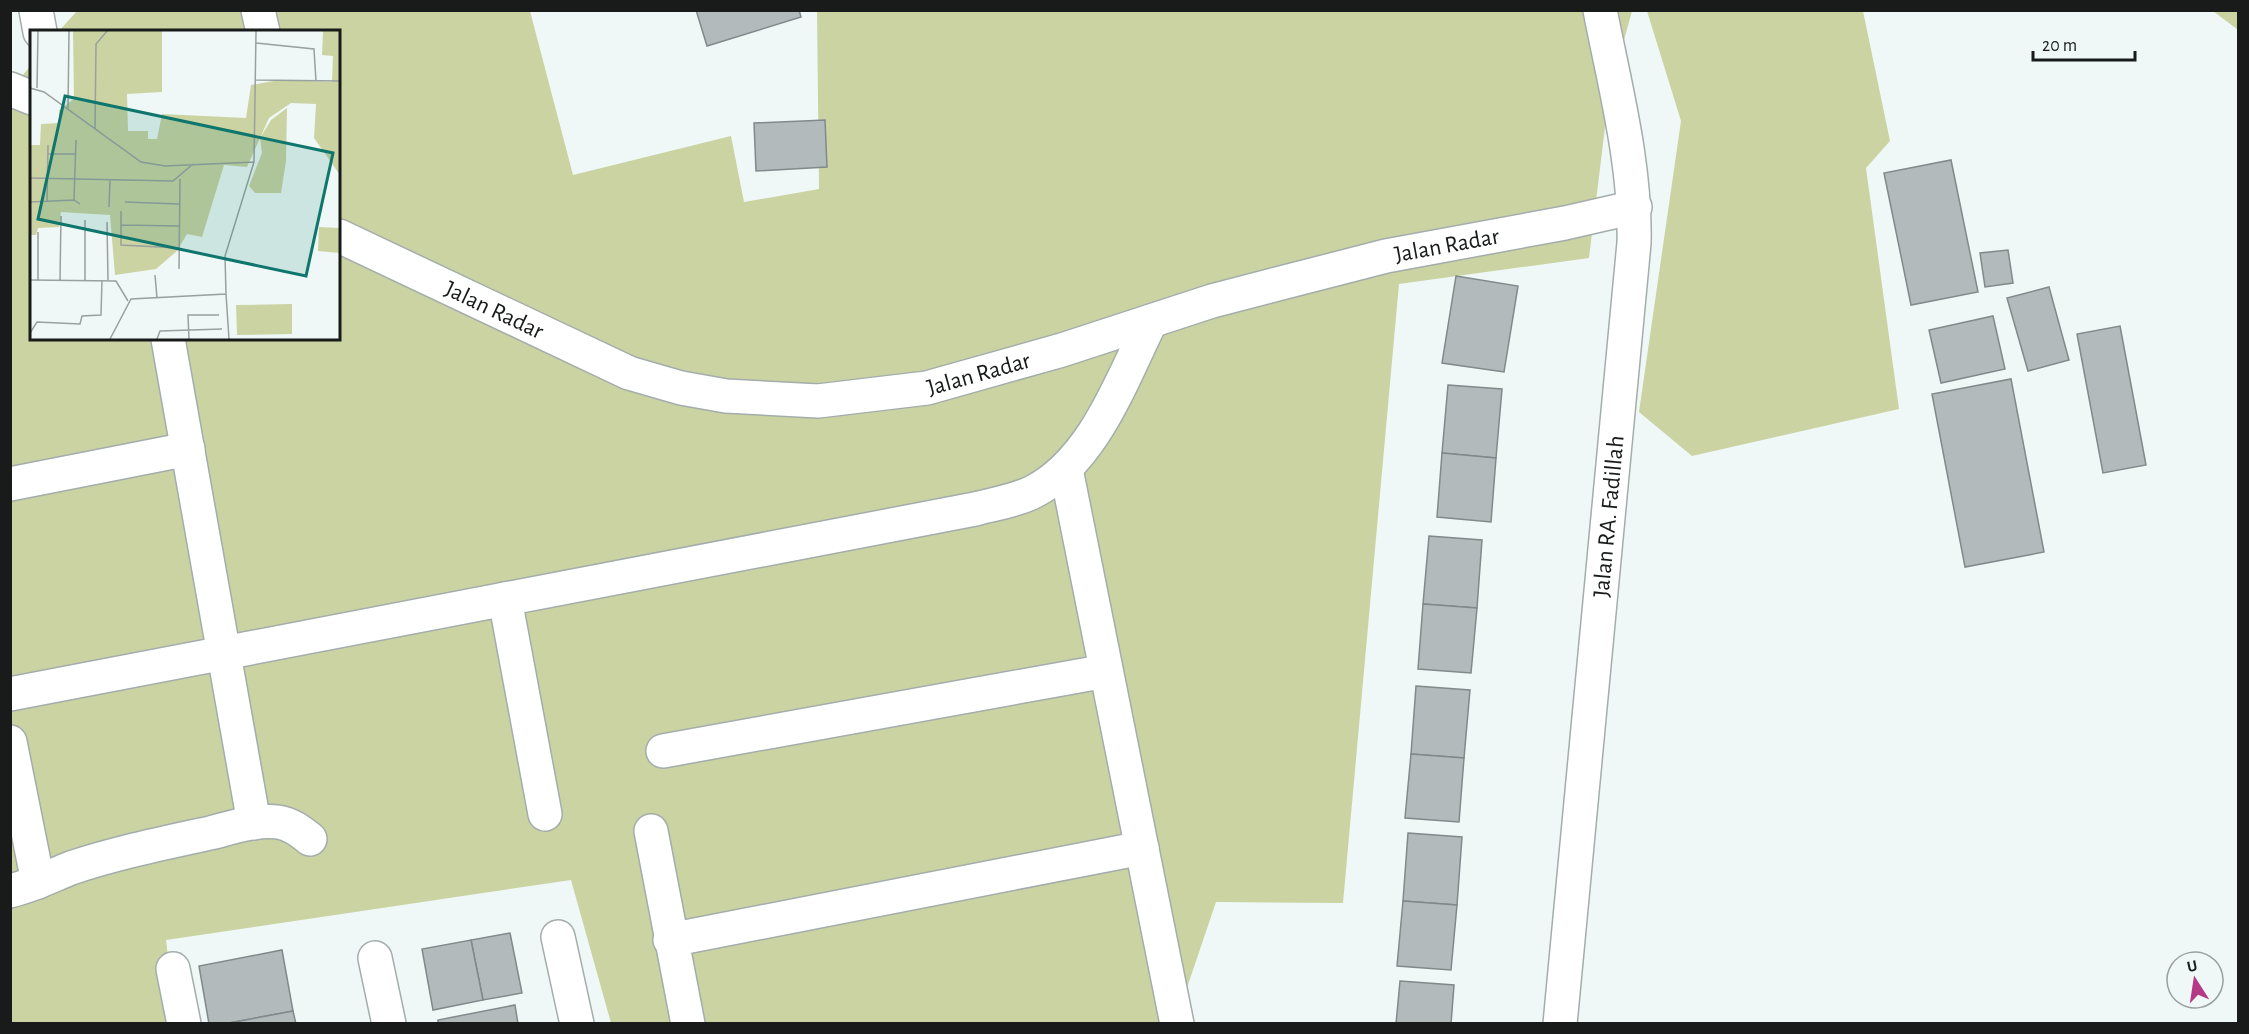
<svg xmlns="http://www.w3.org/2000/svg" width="2249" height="1034" font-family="'Alegreya Sans',sans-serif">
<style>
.green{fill:#cbd3a3}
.building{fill:#b2babc;stroke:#81898b;stroke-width:1.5}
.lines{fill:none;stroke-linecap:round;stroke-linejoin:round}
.minor-casing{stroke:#a4adab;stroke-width:36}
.major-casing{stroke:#a4adab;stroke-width:36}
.minor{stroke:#fff;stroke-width:33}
.major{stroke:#fff;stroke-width:33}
.labels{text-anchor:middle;stroke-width:5;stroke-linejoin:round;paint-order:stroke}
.street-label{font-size:24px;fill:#181b1a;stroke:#eff8f6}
.inset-road{fill:none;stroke:#99a09e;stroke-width:1.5}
.view{fill:#0f766e;fill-opacity:0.15;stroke:#0f766e;stroke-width:3}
.inset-edge{fill:none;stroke:#181b1a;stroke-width:3}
</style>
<rect width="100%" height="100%" fill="#eff8f6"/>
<!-- green -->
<g class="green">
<polygon points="77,11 530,11 573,175 731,136 744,202 819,189 817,11 1632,11 1609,95 1589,258 1399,284 1343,903 1216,902 1175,1023 611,1023 571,880 166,940 176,1023 11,1024 11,90 31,65 32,339 339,339 339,32 59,31"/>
<polygon points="1647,11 1863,11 1890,141 1866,168 1899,409 1692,456 1639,412 1681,121"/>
<polygon points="2213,11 2238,11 2238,30"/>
</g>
<!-- building -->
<g class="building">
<polygon points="696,10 799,10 801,17 707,46"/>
<polygon points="825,120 827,167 756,171 754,123"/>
<polygon points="1951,160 1978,292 1911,305 1884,173"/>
<polygon points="2008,250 2013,283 1985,287 1980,253"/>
<polygon points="1456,276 1518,286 1504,372 1442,363"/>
<polygon points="2049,287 2069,360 2028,371 2007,298"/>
<polygon points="1993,316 2005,369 1941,383 1929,330"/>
<polygon points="2120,326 2146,465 2103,473 2077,334"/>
<polygon points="2011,379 2044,552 1965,567 1932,394"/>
<polygon points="1448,385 1502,389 1496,458 1442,453"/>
<polygon points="1442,453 1496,458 1491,522 1437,517"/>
<polygon points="1429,536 1482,540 1477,608 1423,604"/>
<polygon points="1423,604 1477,608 1471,673 1418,669"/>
<polygon points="1416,686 1470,690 1464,758 1411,754"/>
<polygon points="1411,754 1464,758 1459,822 1405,818"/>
<polygon points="1408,833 1462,837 1457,905 1403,901"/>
<polygon points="1403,901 1457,905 1451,970 1397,966"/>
<polygon points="510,933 522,993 483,1000 471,940"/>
<polygon points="471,940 483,1000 433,1010 422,949"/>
<polygon points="282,950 293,1011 224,1024 209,1024 199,966"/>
<polygon points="1400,981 1454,985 1451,1024 1396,1024"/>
<polygon points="515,1005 518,1024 438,1024 438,1020"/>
<polygon points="293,1011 296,1024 224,1024"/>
</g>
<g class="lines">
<!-- minor casing -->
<g class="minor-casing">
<g id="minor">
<polyline points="36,10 40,32"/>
<polyline points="258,10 263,32"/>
<polyline points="10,89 32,98"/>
<path id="s1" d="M 339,236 L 629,373 L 681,388 L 726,396 L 818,401 L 927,388 L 1062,350 L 1212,301 L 1285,282 L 1386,256 L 1565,223 L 1635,207"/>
<polyline points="168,339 254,823"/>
<polyline points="1066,469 1177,1024"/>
<polyline points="10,484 188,449"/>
<polyline points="505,599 545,814"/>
<path d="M 10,694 L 975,509 C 994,504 1015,501 1033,492 C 1094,461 1122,379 1151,321"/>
<polyline points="10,742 38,882"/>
<polyline points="663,751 1106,671"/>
<polyline points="651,831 688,1024"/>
<path d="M 10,891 C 31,886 51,876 71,868 C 116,853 164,843 210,833 C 231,828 256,819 278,822 C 291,824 300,831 310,839"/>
<polyline points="558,937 577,1024"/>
<polyline points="670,940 1142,848"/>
<polyline points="375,958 389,1024"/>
<polyline points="173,969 184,1024"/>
</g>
</g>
<!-- major casing -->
<g class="major-casing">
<g id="major">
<path id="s2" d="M 1560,1024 L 1634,243 C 1636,165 1615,87 1600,10"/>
</g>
</g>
<!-- minor -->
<use href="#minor" class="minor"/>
<!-- major -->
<use href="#major" class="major"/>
</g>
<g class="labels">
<!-- street labels -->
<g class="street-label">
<text dy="8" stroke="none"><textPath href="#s1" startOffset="1162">Jalan Radar</textPath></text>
<text dy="8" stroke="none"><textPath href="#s1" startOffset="172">Jalan Radar</textPath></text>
<text dy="8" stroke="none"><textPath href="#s1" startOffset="676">Jalan Radar</textPath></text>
<text dy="8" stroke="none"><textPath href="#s2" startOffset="510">Jalan RA. Fadillah</textPath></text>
</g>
</g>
<!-- overview -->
<g transform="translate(30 30)">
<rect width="310" height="310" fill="#eff8f6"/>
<path d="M 43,1 L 132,1 L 132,62 L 97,64 L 98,101 L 118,101 L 118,109 L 127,109 L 132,84 L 216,88 L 221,55 L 249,50 L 302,52 L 303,26 L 292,25 L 293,1 L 310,1 L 310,145 L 284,108 L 286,74 L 261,73 L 239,88 L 217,137 L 194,135 L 172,207 L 157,204 L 147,221 L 126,239 L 85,245 L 80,185 L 31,182 L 29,197 L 8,198 L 6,205 L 0,205 L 0,115 L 10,115 L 11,94 L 29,93 L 29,80 L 44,69 ZM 257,78 L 256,131 L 251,163 L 225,163 L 219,156 L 232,123 L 230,108 L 241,90 ZM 289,197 L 310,198 L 310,223 L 288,221 ZM 262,274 L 262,304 L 207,305 L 206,275 Z" fill="#cbd3a3"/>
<path class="inset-road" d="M 226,13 L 284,19 L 286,51M 226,50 L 311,51M 0,58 L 14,62 L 111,132 L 135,136 L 224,132M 7,58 L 8,1M 38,79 L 39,1M 65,99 L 66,14 L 77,1M 18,124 L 46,124M 0,148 L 143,151 L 163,134M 44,170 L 46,110M 0,172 L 44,170 L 50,174M 17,172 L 18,115M 95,172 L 149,174M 79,177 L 80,150M 91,181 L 91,215 L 149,218M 77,192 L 78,250M 91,195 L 149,196M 149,239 L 150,149M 125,245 L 127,268M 0,250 L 86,251 L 98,271M 8,250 L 8,202M 30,250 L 31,186M 55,250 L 55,190M 196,264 L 199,309M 0,303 L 7,292 L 50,294 L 52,286 L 71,285 L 72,250M 80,309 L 101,269 L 196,264 L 195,226 L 224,132 L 226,1M 127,309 L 130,301 L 192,299M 159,309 L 158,285 L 189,285"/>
<path class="view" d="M 35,66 L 303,123 L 276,246 L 8,189 Z"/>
<rect width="310" height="310" class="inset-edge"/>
</g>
<!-- border -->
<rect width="2249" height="1034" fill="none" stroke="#181b1a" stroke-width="24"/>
<!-- north arrow -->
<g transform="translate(2195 980) rotate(348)"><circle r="28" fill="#eff8f6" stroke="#99a09e" stroke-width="1.5"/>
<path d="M0-4.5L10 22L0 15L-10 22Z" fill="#b63987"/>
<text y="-9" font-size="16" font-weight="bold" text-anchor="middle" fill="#181b1a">U</text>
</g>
<!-- scale -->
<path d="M2033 51v9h102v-9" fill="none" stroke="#181b1a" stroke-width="3"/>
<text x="2042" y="51" font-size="18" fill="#181b1a" stroke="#eff8f6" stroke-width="4.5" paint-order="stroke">20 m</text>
</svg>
